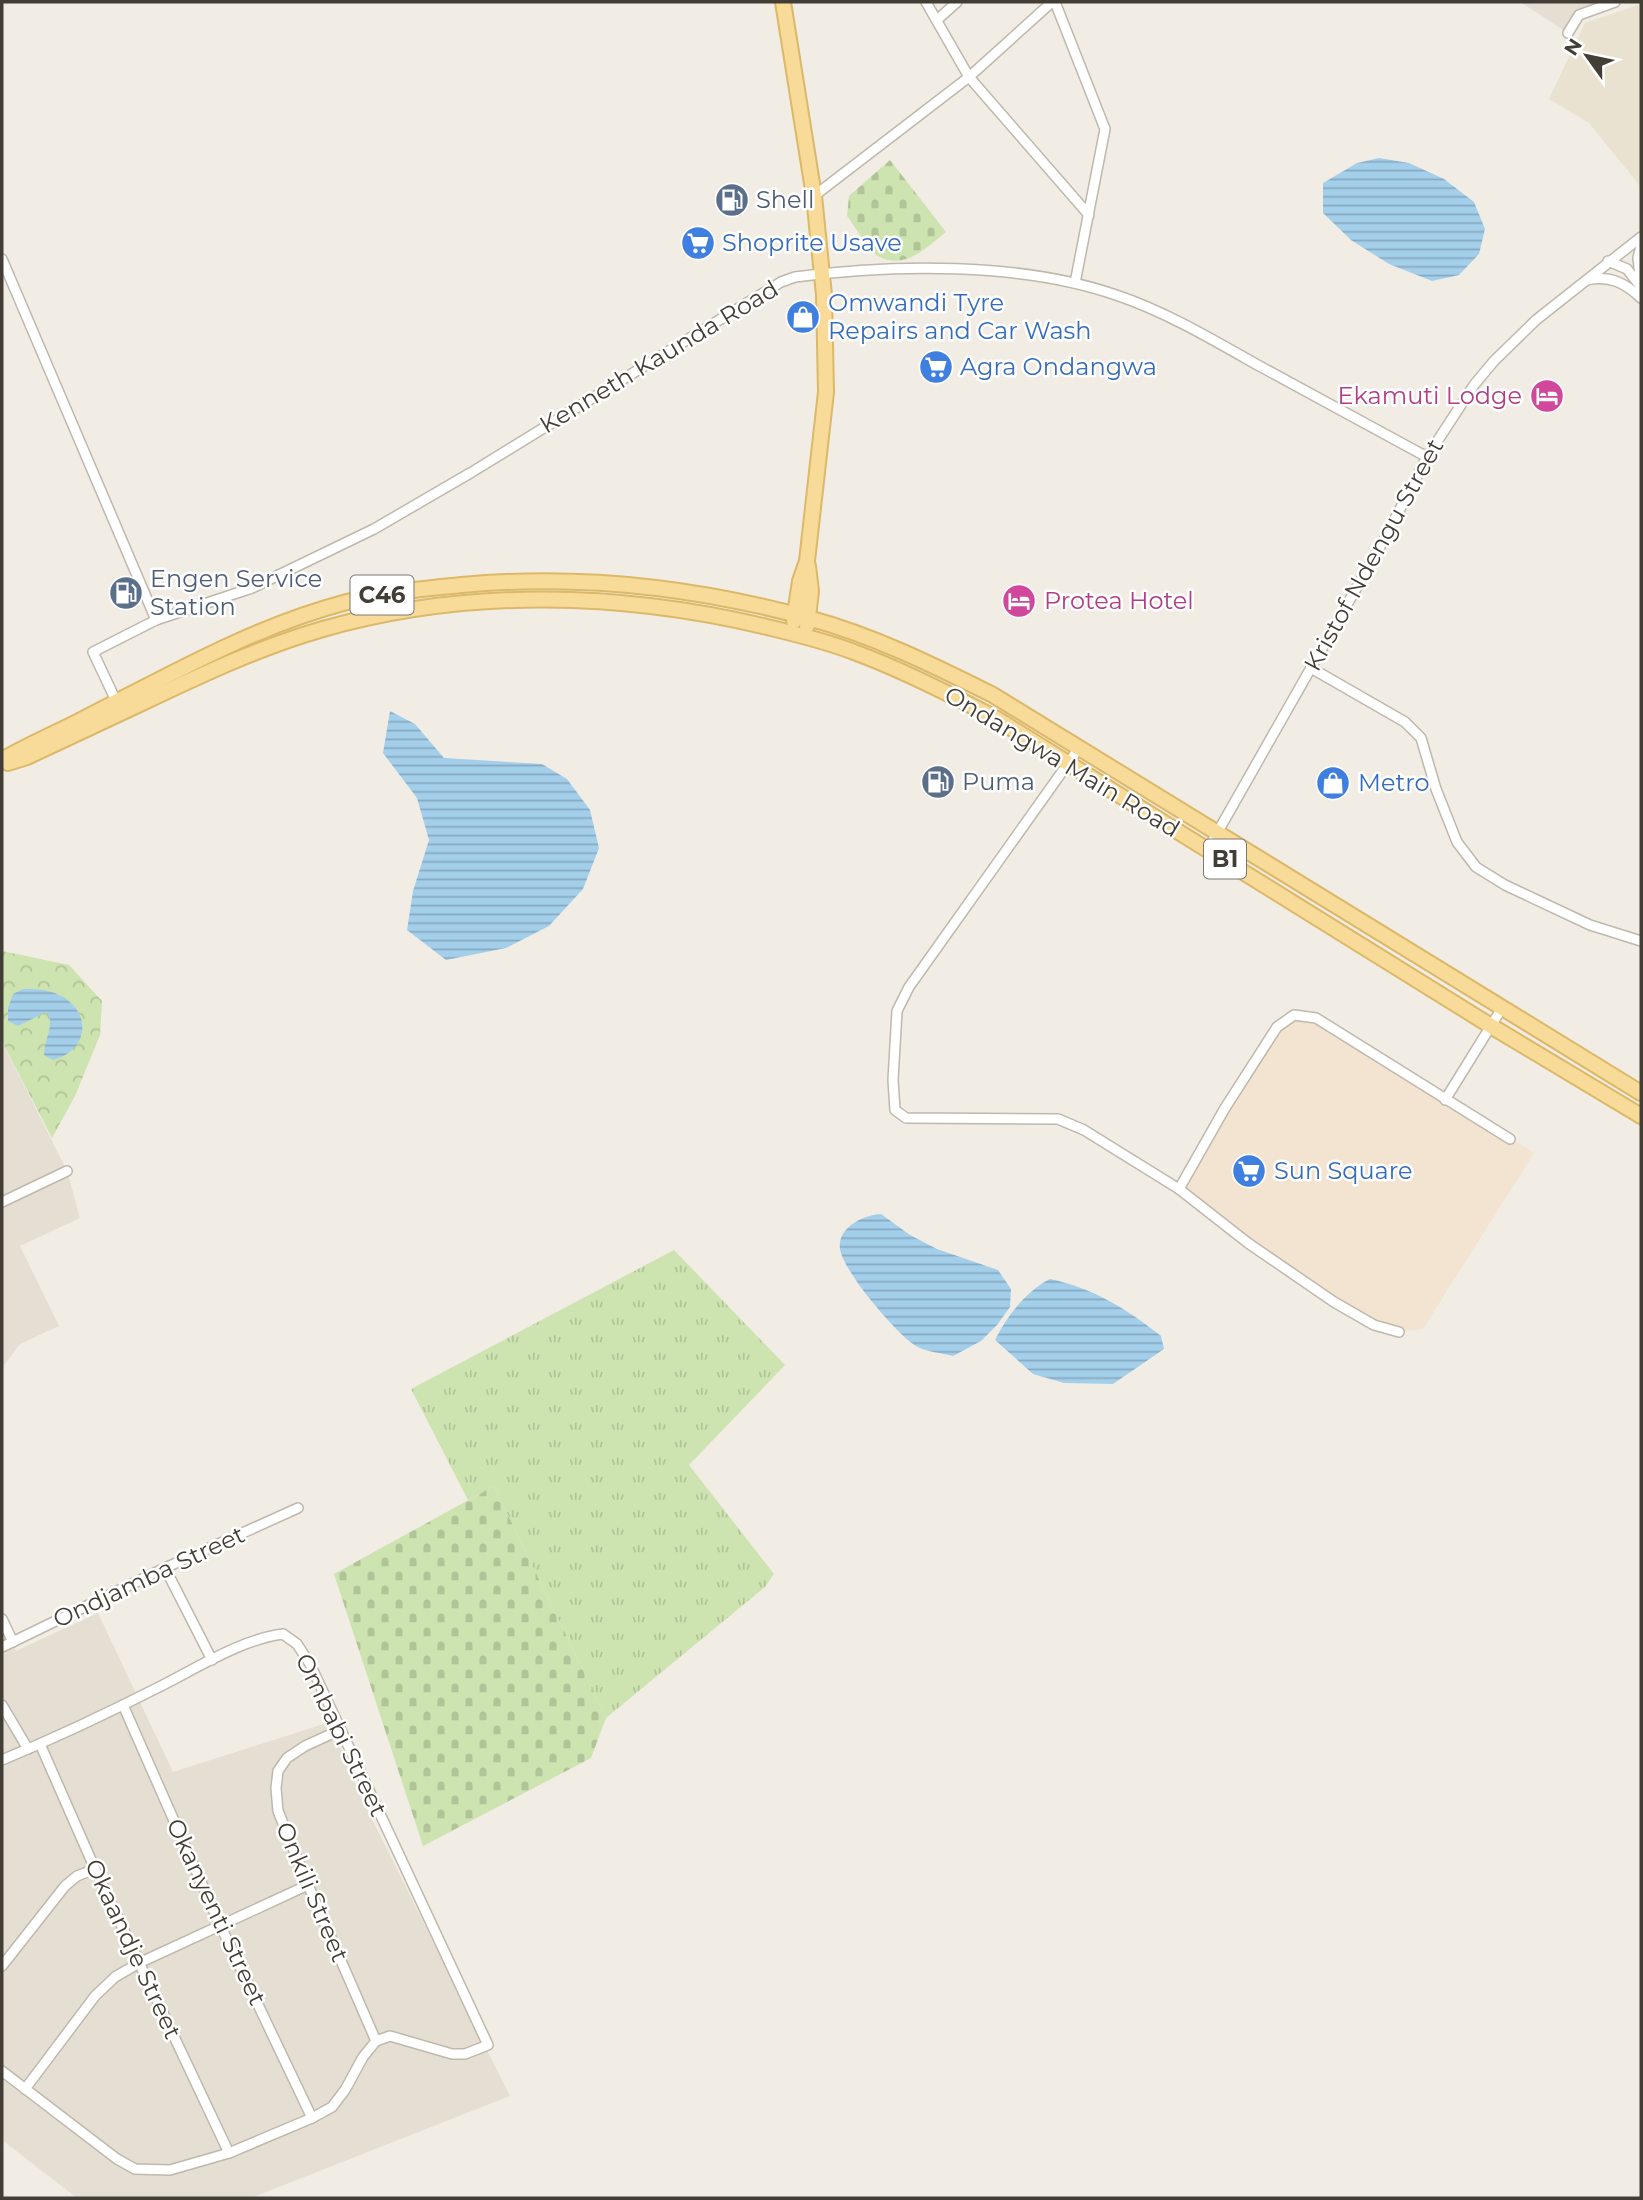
<svg xmlns="http://www.w3.org/2000/svg" width="1643" height="2200" font-family="Montserrat,sans-serif">
<style>
.residential{fill:#e5dfd3}
.commercial{fill:#f2e4d1}
.education{fill:#eae2d0}
.grass{fill:url(#grass-tufts)}
.cemetery{fill:url(#cemetery-stones)}
.park{fill:url(#park-crowns)}
.water{fill:url(#water-rules)}
.lines{fill:none;stroke-linecap:round;stroke-linejoin:round}
.street-casing{stroke:#bfb8ab;stroke-width:12}
.primary-casing{stroke:#dcb869;stroke-width:18}
.street{stroke:#fff;stroke-width:9}
.primary{stroke:#f8db98;stroke-width:14}
.labels{text-anchor:middle;stroke-width:5;stroke-linejoin:round;paint-order:stroke}
.shield{fill:#fff;stroke:#7b7872;stroke-width:2}
.shield-label{font-size:23px;font-weight:bold;fill:#433e35}
.service-label{font-size:24px;fill:#4e5e75;stroke:#fff;text-anchor:start}
.shop-label{font-size:24px;fill:#366cbe;stroke:#fff;text-anchor:start}
.street-label{font-size:24px;fill:#433e35;stroke:#fff}
.hotel-label{font-size:24px;fill:#b23c85;stroke:#fff;text-anchor:end}
</style>
<defs>
<pattern id="grass-tufts" width="24" height="20" patternUnits="userSpaceOnUse" patternTransform="scale(1.75)"><rect width="24" height="20" fill="#cde3b0"/><path d="M3 7l-1-3M5 7V3M7 7l1-3M15 17l-1-3M17 17v-4M19 17l1-3" fill="none" stroke="#b1c498"/></pattern>
<pattern id="cemetery-stones" width="16" height="16" patternUnits="userSpaceOnUse" patternTransform="scale(1.75)"><rect width="16" height="16" fill="#cde3b0"/><path d="M2 7V4a2 2 0 0 1 4 0v3zM10 15v-3a2 2 0 0 1 4 0v3z" fill="#b1c498"/></pattern>
<pattern id="park-crowns" width="20" height="18" patternUnits="userSpaceOnUse" patternTransform="scale(1.75)"><rect width="20" height="18" fill="#cde3b0"/><path d="M2 6a3 3 0 1 1 6 0M12 15a3 3 0 1 1 6 0" fill="none" stroke="#b1c498"/></pattern>
<pattern id="water-rules" width="6" height="5" patternUnits="userSpaceOnUse" patternTransform="scale(1.75)"><rect width="6" height="5" fill="#a4cfeb"/><path d="M0 2.5h6" fill="none" stroke="#87a9bf"/></pattern>
</defs>
<rect width="100%" height="100%" fill="#f1ede5"/>
<!-- residential -->
<g class="residential">
<polygon points="1520,2 1616,2 1577,17 1568,33"/>
<polygon points="2,1041 67,1171 80,1218 20,1246 59,1326 20,1344 2,1368"/>
<polygon points="98,1613 173,1772 330,1722 359,1793 510,2096 251,2198 77,2198 2,2140 2,1620 16,1651"/>
</g>
<!-- commercial -->
<polygon class="commercial" points="1294,1015 1316,1018 1534,1153 1423,1329 1399,1332 1334,1302 1179,1189 1277,1027"/>
<!-- education -->
<polygon class="education" points="1641,4 1641,187 1589,123 1549,99 1585,23"/>
<!-- grass -->
<polygon class="grass" points="674,1250 785,1365 689,1465 774,1574 765,1587 606,1718 494,1486 468,1500 411,1389"/>
<!-- cemetery -->
<g class="cemetery">
<path d="M 890,160 L 946,232 C 927,247 905,271 878,256 C 869,250 854,225 847,216 L 849,196 Z"/>
<polygon points="494,1486 606,1718 591,1758 423,1846 334,1574"/>
</g>
<!-- park -->
<polygon class="park" points="2,951 69,965 102,1001 100,1035 75,1096 52,1138 2,1041"/>
<!-- water -->
<g class="water">
<polygon points="1379,158 1409,163 1444,179 1474,202 1485,229 1479,254 1459,275 1432,281 1389,264 1351,240 1323,213 1323,183 1357,163"/>
<polygon points="390,711 415,724 444,758 542,764 567,779 590,810 599,848 583,889 549,926 506,948 446,960 407,930 413,891 429,840 417,798 383,753"/>
<path d="M 23,989 C 36,989 49,989 61,996 C 93,1013 88,1051 53,1060 L 44,1055 C 44,1039 56,1023 46,1012 L 18,1026 L 8,1021 L 8,1008 L 13,994 Z"/>
<path d="M 881,1214 L 910,1235 L 937,1249 L 998,1270 L 1011,1289 L 1010,1307 L 997,1325 L 981,1341 L 953,1356 C 942,1353 926,1352 916,1346 C 897,1335 843,1271 840,1249 C 837,1227 864,1215 881,1214 Z"/>
<path d="M 1050,1279 C 1093,1288 1127,1309 1161,1336 L 1164,1349 L 1113,1384 L 1064,1383 L 1033,1374 L 995,1340 C 1007,1316 1026,1291 1050,1279 Z"/>
</g>
<g class="lines">
<!-- street casing -->
<g class="street-casing">
<g id="street">
<polyline points="926,2 969,77 1089,215"/>
<polyline points="1055,2 1105,129 1075,283"/>
<polyline points="937,20 957,2"/>
<polyline points="1568,33 1579,15 1615,2"/>
<polyline points="814,196 969,77 1052,2"/>
<polyline points="1641,246 1638,258 1641,285"/>
<polyline points="2,259 156,620"/>
<polyline points="1608,261 1627,269 1641,287"/>
<path d="M 1587,280 C 1610,275 1625,283 1641,298"/>
<polyline points="1311,668 1405,722 1421,738 1436,789 1457,842 1476,867 1505,885 1590,925 1641,941"/>
<path d="M 118,705 L 93,652 L 156,620 L 252,588 L 374,529 L 472,472 L 781,282 L 795,277 C 893,264 1021,262 1116,295 C 1164,311 1210,338 1254,363 C 1312,394 1369,426 1427,457"/>
<polyline points="1079,748 909,987 897,1011 893,1080 895,1110 906,1118 1058,1119 1084,1130 1179,1189 1248,1243 1334,1302 1374,1325 1399,1332"/>
<polyline points="1208,849 1386,536 1427,457 1474,385 1494,361 1536,320 1641,237"/>
<polyline points="1445,1100 1502,1008"/>
<polyline points="1179,1189 1225,1108 1277,1027 1294,1015 1316,1018 1510,1139"/>
<polyline points="2,1202 67,1171"/>
<polyline points="165,1568 212,1660"/>
<polyline points="2,1619 13,1642"/>
<polyline points="2,1647 165,1568 298,1508"/>
<polyline points="2,1705 28,1749"/>
<polyline points="123,1705 220,1925 312,2118"/>
<polyline points="340,1730 305,1746 287,1758 278,1771 276,1788 278,1811 308,1885 376,2041"/>
<polyline points="40,1744 95,1869 229,2153"/>
<path d="M 2,1760 C 55,1738 108,1713 159,1687 C 197,1668 242,1639 283,1634 L 297,1644 L 310,1664 L 488,2045 L 465,2054 L 452,2054 L 390,2036 L 376,2041 L 363,2057 L 345,2090 L 332,2107 L 312,2118 L 229,2153 L 170,2170 L 135,2169 L 117,2159 L 2,2071"/>
<polyline points="2,1966 65,1886 77,1876 95,1869"/>
<polyline points="25,2089 95,1996 115,1977 139,1963 308,1885"/>
</g>
</g>
<!-- primary casing -->
<g class="primary-casing">
<g id="primary">
<polyline points="783,2 814,196 824,295 826,392 807,561 800,581 794,621"/>
<polyline points="807,626 811,591 808,566"/>
<path d="M 2,760 C 29,744 59,732 87,717 C 171,674 255,626 347,602 C 385,592 424,589 462,585 C 579,574 695,587 808,618 C 872,635 933,665 993,695 L 1641,1093"/>
<path d="M 8,763 L 27,757 C 65,739 104,721 142,703 C 201,675 260,647 323,629 C 467,588 622,592 767,627 C 796,634 826,641 854,652 C 903,670 950,694 997,719 L 1491,1026 L 1641,1116"/>
</g>
</g>
<!-- street -->
<use href="#street" class="street"/>
<!-- primary -->
<use href="#primary" class="primary"/>
</g>
<!-- icons -->
<defs>
<g id="fuel-disc" transform="scale(1.75)"><circle r="9.5" fill="#5c6f8a" stroke="#fff"/><path d="M-5.5-6h7V0h2V4h1.3V-2.5L3-4.5l.8-.8L6-3V5H2.5V1h-1V6h-7ZM-4.2-4.7v3.2H.2V-4.7Z" fill="#fff"/></g>
<g id="supermarket-disc" transform="scale(1.75)"><circle r="9.5" fill="#3f7fe0" stroke="#fff"/><path d="M-6-5.5h2.5l.6 2H6L4.5 2H-2.5L-4.4-4H-6ZM-1.5 3.2a1.3 1.3 0 1 0 .1 0ZM3 3.2a1.3 1.3 0 1 0 .1 0Z" fill="#fff"/></g>
<g id="shop-disc" transform="scale(1.75)"><circle r="9.5" fill="#3f7fe0" stroke="#fff"/><path d="M-5-2.5h2.3a2.7 3.5 0 0 1 5.4 0H5L5.5 6h-11ZM-1.5-2.5h3a1.5 2.3 0 0 0-3 0Z" fill="#fff"/></g>
<g id="hotel-disc" transform="scale(1.75)"><circle r="9.5" fill="#d1479c" stroke="#fff"/><path d="M-6-4.5h1.5V1H6V5H4.5V3h-9V5H-6ZM-4 0a1.8 1.8 0 1 1 3.6 0ZM.5 0V-2.5h3Q6-2.5 6 0Z" fill="#fff"/></g>
</defs>
<g fill-rule="evenodd">
<use href="#fuel-disc" x="732" y="200"/>
<use href="#supermarket-disc" x="698" y="243"/>
<use href="#shop-disc" x="803" y="317"/>
<use href="#supermarket-disc" x="936" y="367"/>
<use href="#hotel-disc" x="1547" y="396"/>
<use href="#fuel-disc" x="126" y="593"/>
<use href="#hotel-disc" x="1019" y="601"/>
<use href="#fuel-disc" x="938" y="782"/>
<use href="#shop-disc" x="1333" y="783"/>
<use href="#supermarket-disc" x="1249" y="1171"/>
</g>
<g class="labels">
<!-- shield labels -->
<g class="shield">
<rect x="350.5" y="575.5" width="63" height="39" rx="5"/>
<rect x="1204" y="839.5" width="42" height="39" rx="5"/>
</g>
<g class="shield-label">
<text x="382" y="603">C46</text>
<text x="1225" y="867">B1</text>
</g>
<!-- service labels -->
<g class="service-label">
<text x="756" y="208">Shell</text>
<text x="150" y="587">Engen Service<tspan x="150" dy="28">Station</tspan></text>
<text x="962" y="790">Puma</text>
</g>
<!-- shop labels -->
<g class="shop-label">
<text x="722" y="251">Shoprite Usave</text>
<text x="828" y="311">Omwandi Tyre<tspan x="828" dy="28">Repairs and Car Wash</tspan></text>
<text x="960" y="375">Agra Ondangwa</text>
<text x="1358" y="791">Metro</text>
<text x="1274" y="1179">Sun Square</text>
</g>
<!-- street labels -->
<g class="street-label">
<text transform="translate(659 357) rotate(-31)" y="8">Kenneth Kaunda Road</text>
<text transform="translate(1374 555) rotate(-61)" y="8">Kristof Ndengu Street</text>
<text transform="translate(1062 762) rotate(31)" y="8">Ondangwa Main Road</text>
<text transform="translate(149 1577) rotate(-25)" y="8">Ondjamba Street</text>
<text transform="translate(341 1735) rotate(64)" y="8">Ombabi Street</text>
<text transform="translate(312 1892) rotate(67)" y="8">Onkili Street</text>
<text transform="translate(216 1912) rotate(65)" y="8">Okanyenti Street</text>
<text transform="translate(133 1949) rotate(65)" y="8">Okaandje Street</text>
</g>
<!-- hotel labels -->
<g class="hotel-label">
<text x="1522" y="404">Ekamuti Lodge</text>
<text x="1044" y="609" text-anchor="start">Protea Hotel</text>
</g>
</g>
<!-- border -->
<rect width="1643" height="2200" fill="none" stroke="#433e35" stroke-width="7"/>
<!-- north arrow -->
<g transform="translate(1587 56) rotate(303)" stroke="#ffffff" stroke-width="5" paint-order="stroke">
<path d="M0-5L12 26L0 18L-12 26Z" fill="#433e35"/>
<text y="-10" font-size="19" font-weight="bold" text-anchor="middle" fill="#433e35">N</text>
</g>
</svg>
